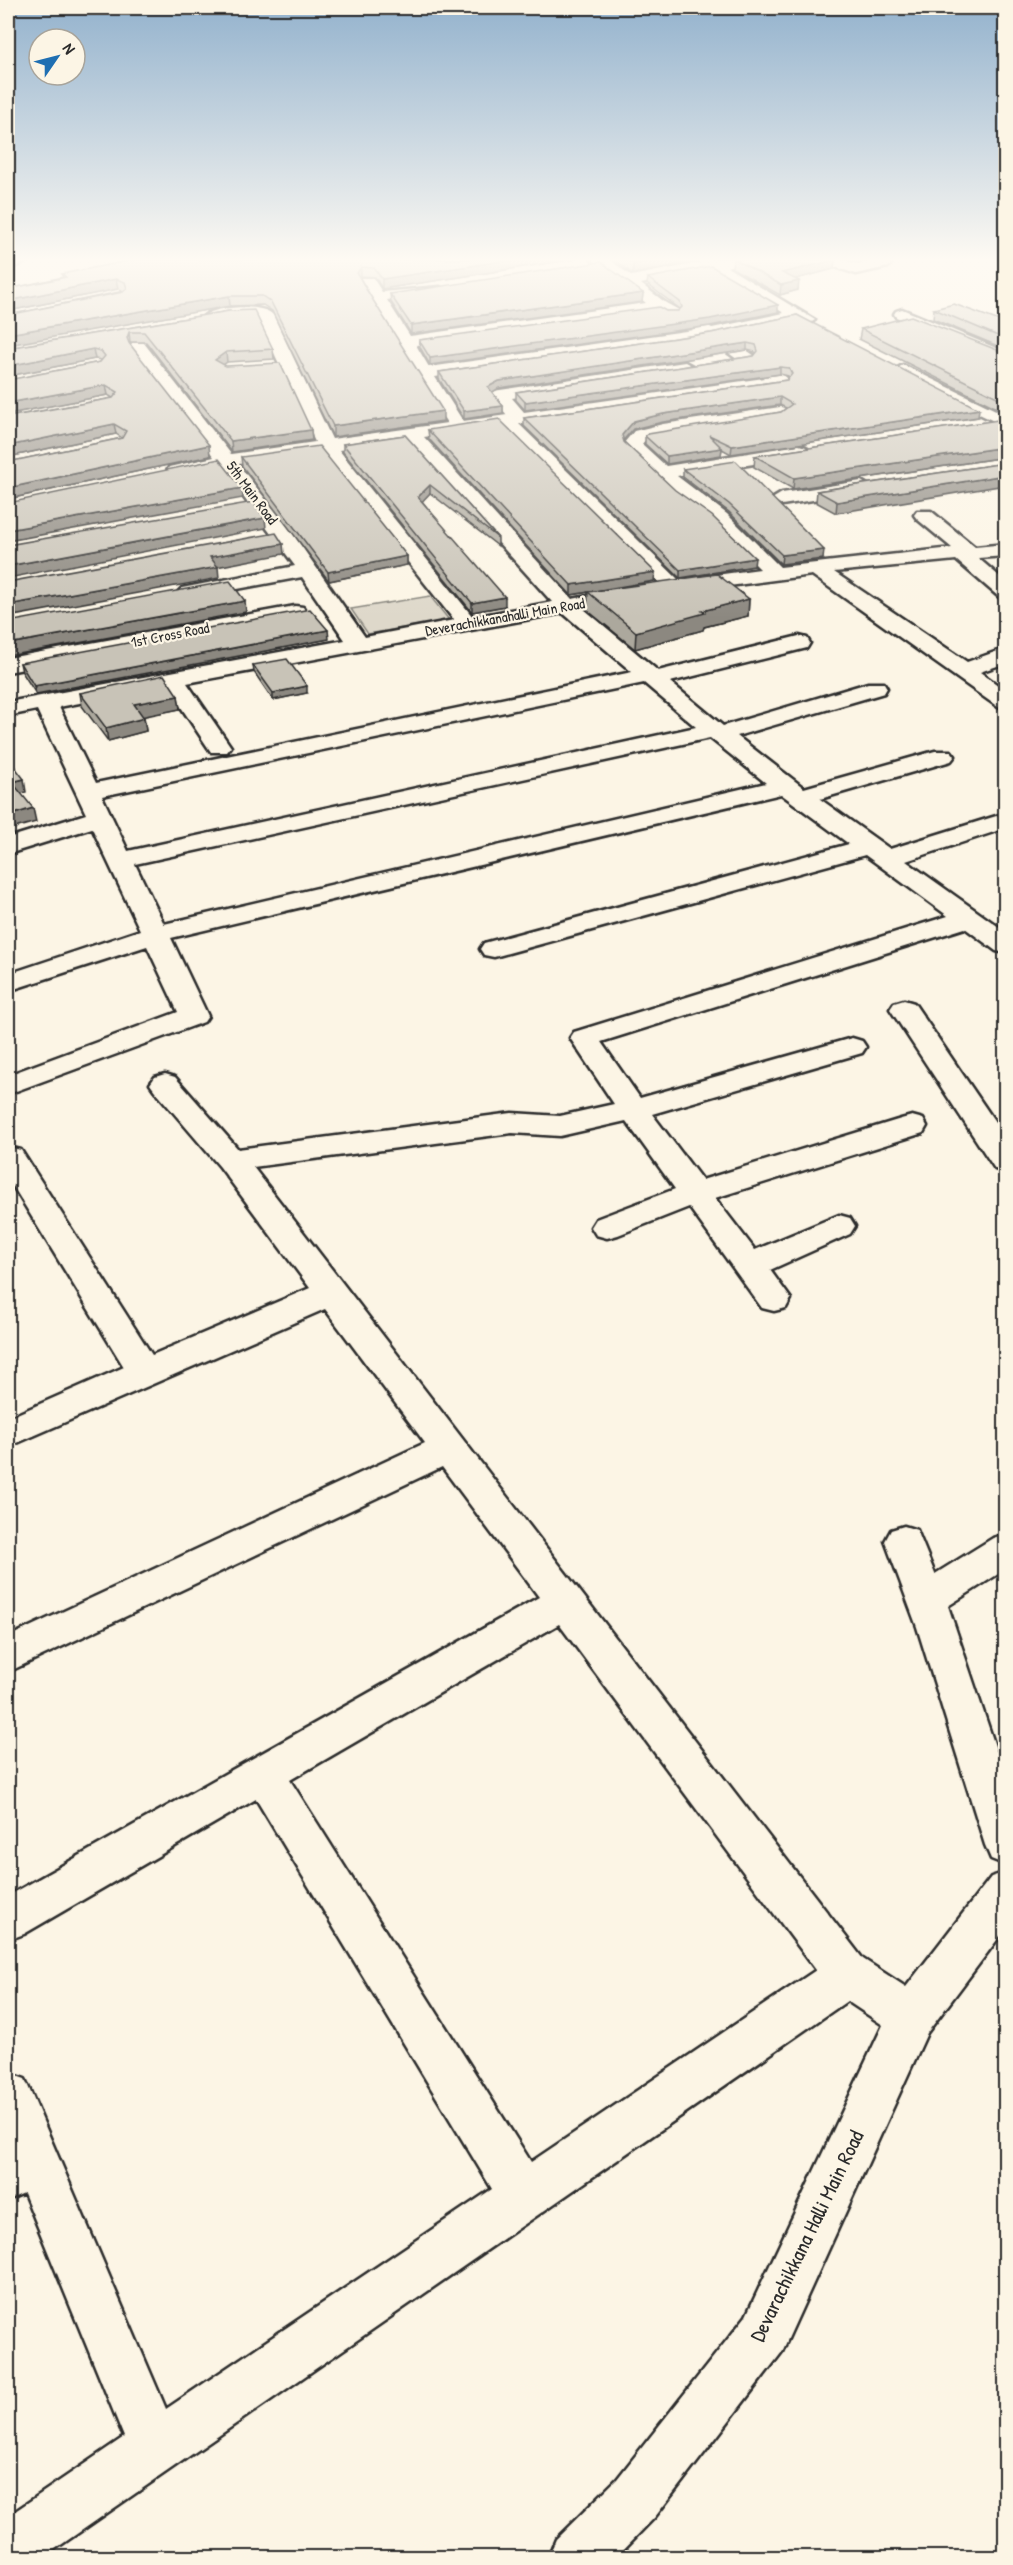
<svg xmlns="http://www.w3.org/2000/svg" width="1013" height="2565" font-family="'Patrick Hand',sans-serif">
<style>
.green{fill:#ded8ca;stroke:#84827a;stroke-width:1.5}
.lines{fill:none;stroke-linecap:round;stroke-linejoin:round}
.minor-casing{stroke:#2b2b2b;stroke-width:5}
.minor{fill:#fcf5e5;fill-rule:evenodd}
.wall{fill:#aca89d;stroke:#2b2b2b;stroke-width:1.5}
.shaded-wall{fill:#8c8880;stroke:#2b2b2b;stroke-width:1.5}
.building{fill:#c8c3b7;stroke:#2b2b2b;stroke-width:1.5}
.labels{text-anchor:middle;stroke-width:4.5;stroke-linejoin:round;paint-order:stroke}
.far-street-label{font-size:15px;fill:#2b2b2b;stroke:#fcf5e5}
.near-street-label{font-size:21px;fill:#2b2b2b;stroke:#fcf5e5}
</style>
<rect width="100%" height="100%" fill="#fcf5e5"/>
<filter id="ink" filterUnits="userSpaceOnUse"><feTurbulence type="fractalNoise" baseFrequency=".0167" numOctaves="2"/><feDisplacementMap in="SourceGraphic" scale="12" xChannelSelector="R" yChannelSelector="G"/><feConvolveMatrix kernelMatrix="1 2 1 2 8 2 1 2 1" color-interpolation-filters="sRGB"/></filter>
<g filter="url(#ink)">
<!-- green -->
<polygon class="green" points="430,596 449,620 368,634 351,609"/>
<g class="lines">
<!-- minor casing -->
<g class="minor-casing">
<g id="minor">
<polygon points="11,259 32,259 8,270 8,261"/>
<path d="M 591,259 L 609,259 L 631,276 L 699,263 L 695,259 L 734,259 L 736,262 L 733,265 L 727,267 L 815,320 L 807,325 L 796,320 L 724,335 L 786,377 L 789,381 L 786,385 L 519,424 L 679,580 L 760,569 L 713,522 L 676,496 L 623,444 L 634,431 L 663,424 L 780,407 L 786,408 L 789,412 L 780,417 L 664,434 L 646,439 L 642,444 L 666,466 L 799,445 L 806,447 L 808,451 L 799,457 L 677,476 L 727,514 L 780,567 L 952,548 L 917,519 L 914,515 L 917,511 L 931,511 L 975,547 L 1006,544 L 1006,556 L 978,558 L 1006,582 L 1006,599 L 999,597 L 956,560 L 834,572 L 967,662 L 1006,648 L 1006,663 L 980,672 L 1006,691 L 1006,709 L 998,707 L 812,575 L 675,593 L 668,591 L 500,426 L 424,437 L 572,599 L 631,588 L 638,590 L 642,594 L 638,598 L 584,609 L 658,671 L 799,636 L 807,638 L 810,643 L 807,648 L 670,682 L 723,726 L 868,683 L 884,683 L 887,688 L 884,693 L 737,736 L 804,788 L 935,751 L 951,751 L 955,756 L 951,761 L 820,799 L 890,849 L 1006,813 L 1006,828 L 906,861 L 1006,932 L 1006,953 L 996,951 L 965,928 L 601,1042 L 640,1098 L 852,1038 L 862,1041 L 866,1047 L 862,1053 L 652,1114 L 702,1180 L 901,1119 L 912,1116 L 923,1119 L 927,1126 L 923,1133 L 715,1198 L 755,1250 L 839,1215 L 850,1218 L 855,1226 L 850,1234 L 770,1270 L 791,1299 L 786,1308 L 774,1311 L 762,1308 L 689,1207 L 618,1235 L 607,1238 L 596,1235 L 591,1227 L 596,1219 L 675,1189 L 626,1121 L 560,1136 L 512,1133 L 253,1167 L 863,1959 L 906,1987 L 991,1877 L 1006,1872 L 1006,1928 L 927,2033 L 782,2352 L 655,2517 L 615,2558 L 548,2558 L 556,2539 L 617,2479 L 746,2316 L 883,2025 L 847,2001 L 42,2558 L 8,2558 L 8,2516 L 124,2437 L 24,2193 L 8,2200 L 8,2073 L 25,2079 L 166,2409 L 492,2189 L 256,1799 L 24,1934 L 8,1940 L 8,1896 L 539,1597 L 442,1467 L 8,1672 L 8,1637 L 425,1443 L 325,1309 L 8,1447 L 8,1418 L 124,1367 L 8,1178 L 8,1147 L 21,1150 L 152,1355 L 310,1288 L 220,1167 L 155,1091 L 150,1084 L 155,1077 L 165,1074 L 175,1077 L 238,1149 L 512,1113 L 560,1116 L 614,1104 L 570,1038 L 574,1032 L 948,916 L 865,855 L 494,957 L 484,955 L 480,949 L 484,943 L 849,844 L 781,794 L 171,938 L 208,1016 L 204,1022 L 8,1094 L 8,1075 L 178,1012 L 147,946 L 8,991 L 8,974 L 140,930 L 92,828 L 8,854 L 8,838 L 86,814 L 37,710 L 8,716 L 8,702 L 345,640 L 302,577 L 189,598 L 182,596 L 178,592 L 182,588 L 295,566 L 221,467 L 176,477 L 169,475 L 167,471 L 169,467 L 214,457 L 132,351 L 130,347 L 132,343 L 144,343 L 231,454 L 315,442 L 258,318 C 243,313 214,329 203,317 C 212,306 263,303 273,315 L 332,439 L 447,423 L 368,297 L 359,281 L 361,278 L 373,278 L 382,292 L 440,287 L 442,290 L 440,293 L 387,300 L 410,336 L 646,303 ZM 711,270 L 784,313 L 712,328 L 666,303 L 641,284 ZM 658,311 L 693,330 L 429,367 L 416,345 ZM 707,338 L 764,378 L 524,412 L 512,398 L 691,371 L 694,367 L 685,362 L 493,391 L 490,395 L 507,415 L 463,421 L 435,377 ZM 406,440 L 552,602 L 473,617 L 339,450 ZM 321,452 L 454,620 L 365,637 L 290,530 L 238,464 ZM 563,613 L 632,672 L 96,783 L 59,707 L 167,686 L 211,752 L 227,752 L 231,747 L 187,683 ZM 644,683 L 696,727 L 128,851 L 102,796 ZM 710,738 L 766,783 L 164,924 L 135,864 ZM 559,1624 L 816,1970 L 531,2162 L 290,1780 Z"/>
<polygon points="817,259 841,259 857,264 883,259 891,264 888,267 856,274 820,262"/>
<polygon points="902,309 1006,352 1006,363 896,317 894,314 896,311"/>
<polygon points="903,365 1006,415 1006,427 897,374 894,370"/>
<polygon points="861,481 871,487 868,491 782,505 772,499 782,493"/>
<polygon points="295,606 303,607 306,612 303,617 8,672 8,658"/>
<polygon points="904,1000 914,1003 1006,1138 1006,1172 995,1169 890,1009 894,1003"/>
<polygon points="904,1526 917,1530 935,1574 993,1538 1006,1534 1006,1569 948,1606 1006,1779 1006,1865 991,1859 985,1845 917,1627 885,1541 891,1530"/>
</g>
</g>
<!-- minor -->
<use href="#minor" class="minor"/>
</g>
<!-- wall -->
<g class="wall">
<polygon points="576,259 382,289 375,277 361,276 360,278 443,421 333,437 272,311 263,305 230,306 8,344 8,315 124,291 118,289 8,311 8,289 63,277 62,274"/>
<polygon points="613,259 695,259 694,262 633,274"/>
<polygon points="733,259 833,259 835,260 834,269 795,279 798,290 780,295 732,268"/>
<polygon points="849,259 869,259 857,262"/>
<polygon points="648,278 778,312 710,326 430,365 420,347 419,340 666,311 678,311 680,309 647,284"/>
<polygon points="643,293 642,302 411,334 391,302 390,294"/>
<polygon points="934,309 1005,323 1005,349 933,319"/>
<polygon points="229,311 273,349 274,359 227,362 223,365 311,430 312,440 232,452 146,342 130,342 129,343 210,456 8,499 8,462 122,438 116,434 8,457 8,417 113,398 108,395 8,414 8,380 100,362 102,360 95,359 8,376 8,348"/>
<polygon points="797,315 978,417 731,454 722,449 721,455 667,464 645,444 645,436 781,412 786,408 780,405 663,422 633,429 623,440 624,442 754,566 680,578 524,426 524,418 787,380 789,378 788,376 780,374 525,410 516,400 516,392 754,356 756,354 755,352 747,350 499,388 492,392 503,406 503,413 464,419 439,379 439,372 711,333"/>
<polygon points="861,329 1005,353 1005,412 859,339"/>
<polygon points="1005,419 1005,457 793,489 754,467 755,456"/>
<polygon points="428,430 655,572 654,581 571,595 429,439"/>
<polygon points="405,435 498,538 498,546 430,493 422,501 505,606 472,612 343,452 343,444"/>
<polygon points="241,457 407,556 407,565 329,581 242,466"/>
<polygon points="1005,463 836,513 816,502 817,491"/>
<polygon points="683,469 823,559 781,564 729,512 683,477"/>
<polygon points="588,592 749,599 748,616 704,627 703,630 635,649 587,610"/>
<polygon points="329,639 36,694 22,672 20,663"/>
<polygon points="253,665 307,693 273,700 254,672"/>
<polygon points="80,693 178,696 180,709 143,716 144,718 146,731 108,741 82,706"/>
</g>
<!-- shaded-wall -->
<g class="shaded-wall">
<polygon points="516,259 576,259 382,289 382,279"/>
<polygon points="661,259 695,259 694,262 633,274 633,264"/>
<polygon points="857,259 869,259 857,262"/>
<polygon points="835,260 834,269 781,283 782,273"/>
<polygon points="361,267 361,276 357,282 357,273"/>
<polygon points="116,279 118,289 8,311 8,301"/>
<polygon points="799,281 798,290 780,295 781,285"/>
<polygon points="643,293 642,302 411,334 411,325"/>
<polygon points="229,296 230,306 8,345 8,334"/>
<polygon points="778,305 778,312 710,326 430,365 430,358"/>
<polygon points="129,332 130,342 128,348 127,338"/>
<polygon points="747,343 747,350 499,388 488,395 488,387 499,381"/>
<polygon points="93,349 95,359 8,376 8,366"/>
<polygon points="226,352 227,362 216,370 215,360"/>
<polygon points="780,367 780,374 525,410 525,402"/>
<polygon points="106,385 108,395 8,414 8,415 8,403"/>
<polygon points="780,397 780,405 663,422 633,429 621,443 622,435 634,421 663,414"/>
<polygon points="503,406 503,413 464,419 464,411"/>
<polygon points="979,409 978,417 731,454 732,446"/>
<polygon points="443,411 443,421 333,437 333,426"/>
<polygon points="114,424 116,434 8,457 8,446"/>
<polygon points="311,430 312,440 232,452 231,441"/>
<polygon points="209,445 210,456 8,499 8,488"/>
<polygon points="1005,447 1005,457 793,489 794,478"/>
<polygon points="722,448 721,455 667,464 667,456"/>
<polygon points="1005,475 1005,485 836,513 837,502"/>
<polygon points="430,485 430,493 419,505 418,497"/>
<polygon points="242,488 243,498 8,541 8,542 8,530"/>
<polygon points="265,518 266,528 8,578 8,579 8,566"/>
<polygon points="283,544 284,554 211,568 210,557"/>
<polygon points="824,550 823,559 781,564 782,555"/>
<polygon points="407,556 407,565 329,581 328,572"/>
<polygon points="755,558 754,566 680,578 680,570"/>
<polygon points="218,567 219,578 8,617 8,605"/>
<polygon points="655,572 654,581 571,595 571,585"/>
<polygon points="505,597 505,606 472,612 472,603"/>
<polygon points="749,599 748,616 704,627 703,630 635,649 636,632 702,611"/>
<polygon points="245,601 246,612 8,656 8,644"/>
<polygon points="328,630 329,639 36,694 34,686"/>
<polygon points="307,686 307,693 273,700 273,693"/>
<polygon points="178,696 180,709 136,718 134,704"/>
<polygon points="144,718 146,731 108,741 106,728"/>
<polygon points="24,779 26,792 14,795 12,782"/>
<polygon points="33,808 36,822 8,830 8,816"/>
</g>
<!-- building -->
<g class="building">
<polygon points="138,259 516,259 382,279 374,268 361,267 357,273 366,289 443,411 333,426 271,302 262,296 229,296 8,334 8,315 123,292 127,288 125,282 116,279 8,301 8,289 66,277 62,274"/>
<polygon points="626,259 661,259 633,264"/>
<polygon points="734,259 833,259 835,260 782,273 799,281 781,285"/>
<polygon points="601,262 643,293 411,325 390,294"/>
<polygon points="711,266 778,305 710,319 430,358 419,340 659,307 666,311 678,311 682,307 680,302 648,278"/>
<polygon points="954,304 1005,323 1005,339 934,309"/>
<polygon points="254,310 273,349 226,352 215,360 226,366 280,363 311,430 231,441 144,332 129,332 127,338 129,343 209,445 8,488 8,462 122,438 126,431 114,424 8,446 8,417 113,398 118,392 106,385 8,403 8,380 100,362 105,356 101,351 93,349 8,366 8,348 229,311"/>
<polygon points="797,315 979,409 732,446 709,435 722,448 667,456 645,436 648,434 781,412 792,404 780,397 663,414 634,421 622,435 624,442 675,490 712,516 755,558 680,570 524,418 787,380 792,374 789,368 780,367 525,402 516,392 754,356 758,351 756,345 747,343 499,381 488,387 503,406 464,411 439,372 711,333"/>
<polygon points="911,316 1005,353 1005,401 861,329"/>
<polygon points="499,419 655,572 571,585 428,430"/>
<polygon points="1005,419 1005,447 794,478 755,456"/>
<polygon points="405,435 498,538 430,485 418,497 505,597 472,603 343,444"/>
<polygon points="319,446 407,556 328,572 241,457"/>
<polygon points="219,459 242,488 8,530 8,503"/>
<polygon points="736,461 824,550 782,555 729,504 683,469"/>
<polygon points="1005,463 1005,475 837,502 817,491"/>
<polygon points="253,502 265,518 8,566 8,545"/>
<polygon points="276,533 283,544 210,557 218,567 8,605 8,582"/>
<polygon points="717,574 749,599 702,611 705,613 636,632 588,592"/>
<polygon points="230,581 245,601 8,644 8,622"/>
<polygon points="310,609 328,630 34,686 20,663"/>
<polygon points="287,659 307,686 273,693 253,665"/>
<polygon points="164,675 178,696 134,704 144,718 106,728 80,693"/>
<polygon points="8,758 24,779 12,782 33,808 8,816"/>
</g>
</g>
<!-- sky -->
<linearGradient id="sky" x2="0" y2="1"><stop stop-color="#93b2cd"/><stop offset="0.42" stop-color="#fefaf3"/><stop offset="1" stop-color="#fefaf3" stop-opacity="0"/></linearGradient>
<rect width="1013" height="618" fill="url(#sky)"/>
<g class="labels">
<!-- far-street labels -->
<g class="far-street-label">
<text transform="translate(252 493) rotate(53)" y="5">5th Main Road</text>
<text transform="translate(505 617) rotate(-10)" y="5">Deverachikkanahalli Main Road</text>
<text transform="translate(170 635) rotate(-11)" y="5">1st Cross Road</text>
</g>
<!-- near-street labels -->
<g class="near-street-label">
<text transform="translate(807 2236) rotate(-64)" y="7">Devarachikkana Halli Main Road</text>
</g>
</g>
<!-- margin -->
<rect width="1013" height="2565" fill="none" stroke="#fcf5e5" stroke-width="30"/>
<rect x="15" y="15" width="983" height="2535" fill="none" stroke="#2b2b2b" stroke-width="2" filter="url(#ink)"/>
<!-- north arrow -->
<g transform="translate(57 57) rotate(55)"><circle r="28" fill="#fcf5e5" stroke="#a8a49b" stroke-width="1.5"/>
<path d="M0-4.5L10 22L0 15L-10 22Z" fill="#1f6fb2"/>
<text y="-9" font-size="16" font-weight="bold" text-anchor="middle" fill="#2b2b2b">N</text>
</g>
</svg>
